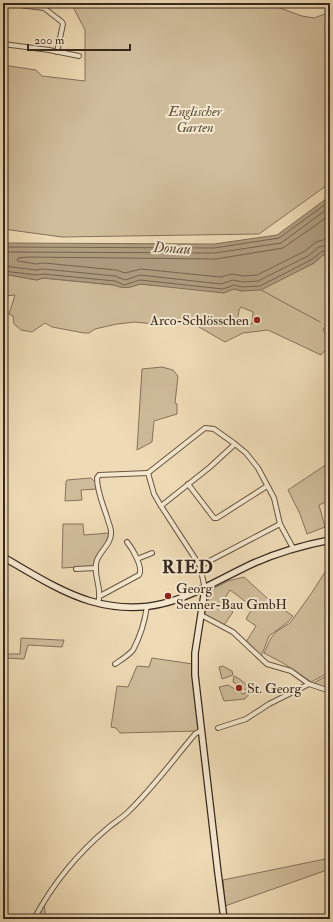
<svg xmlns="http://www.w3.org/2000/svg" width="333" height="922" font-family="'IM FELL Double Pica',serif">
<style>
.green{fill:#cfbd9b;stroke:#84735c;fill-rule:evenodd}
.water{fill:#b09e81;stroke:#806f59}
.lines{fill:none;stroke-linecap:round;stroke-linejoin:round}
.shore{stroke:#74644f;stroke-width:1}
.stream{stroke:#806f59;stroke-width:1}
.street-casing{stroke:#665643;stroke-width:6}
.secondary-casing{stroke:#39291d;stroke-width:8}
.street{stroke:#f4e8cf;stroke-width:4}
.secondary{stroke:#f4e8cf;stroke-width:5.5}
.poi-dot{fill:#8f2418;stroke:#f4e8cf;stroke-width:1.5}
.labels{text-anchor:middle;stroke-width:4;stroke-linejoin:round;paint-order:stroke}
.park-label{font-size:14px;font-style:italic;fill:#5e4e3c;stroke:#f4e8cf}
.poi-label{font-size:14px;fill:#39291d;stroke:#f4e8cf;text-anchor:start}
.water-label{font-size:15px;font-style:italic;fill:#5d4c3b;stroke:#f4e8cf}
.district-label{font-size:18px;font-weight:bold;letter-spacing:1px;fill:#39291d;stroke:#f4e8cf}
</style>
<rect width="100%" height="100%" fill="#eedbb5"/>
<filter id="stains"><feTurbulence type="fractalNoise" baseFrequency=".005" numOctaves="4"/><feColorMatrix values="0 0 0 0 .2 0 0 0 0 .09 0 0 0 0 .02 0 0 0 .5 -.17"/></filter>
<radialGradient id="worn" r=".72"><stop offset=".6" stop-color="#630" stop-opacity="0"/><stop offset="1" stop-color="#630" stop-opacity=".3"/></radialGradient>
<!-- green -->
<g class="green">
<polygon points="71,3 278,3 280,8 302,16 314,18 330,12 330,183 259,234 62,237 3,229 3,65 36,70 42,76 85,81 85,30"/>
<path d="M 330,252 L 330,314 L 327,315 L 330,317 L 330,324 L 323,329 L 330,345 L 321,355 L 268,330 L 243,333 L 225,342 L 192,323 L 171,323 L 163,325 L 135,322 L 117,324 L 95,329 L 89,333 L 84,333 L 52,327 L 45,323 L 32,332 L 21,330 L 14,324 L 13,316 L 9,314 L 15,295 L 5,296 L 5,312 L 3,315 L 3,274 L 37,280 L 43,278 L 114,285 C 124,289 129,288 140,284 L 229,290 L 234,289 L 242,291 L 292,274 L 314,263 L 323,255 ZM 241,307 L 253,312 L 252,324 L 237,323 L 239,310 Z"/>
<polygon points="162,367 173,370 178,376 175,403 177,404 177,414 154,421 152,442 137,450 142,369"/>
<polygon points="330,462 330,500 319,505 325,527 307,534 300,514 288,490"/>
<polygon points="91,478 96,483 97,489 81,490 82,500 65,501 66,482 67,480"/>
<polygon points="63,524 83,524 84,535 109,533 109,539 95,566 62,568"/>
<polygon points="330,564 330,672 311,682 283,663 264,653 271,638 277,631 290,623 311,594"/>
<polygon points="244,577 267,598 293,616 288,622 269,636 261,657 246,642 256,626 246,619 253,607 230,590 221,604 233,612 224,625 204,614 211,590 228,581"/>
<polygon points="21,638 59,640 64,640 62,647 28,645 24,659 3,658 3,654 20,654"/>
<polygon points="152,658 193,664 199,727 197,731 120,733 116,728 111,727 117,686 128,687 137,666 149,667"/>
<polygon points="223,666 232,671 233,675 222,679 219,667"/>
<polygon points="330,674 330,690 312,684"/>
<path d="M 234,676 C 241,679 246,684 251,690 L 250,693 L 245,699 L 224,701 L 219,687 L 228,685 L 243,694 L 247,692 L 246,690 L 233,682 Z"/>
<polygon points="330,858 330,869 225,906 223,880"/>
<polygon points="44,904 46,919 35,919"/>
</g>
<!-- water -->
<path class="water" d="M 330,196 L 330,252 L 323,255 L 314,263 L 261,290 L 242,291 L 234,289 L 224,293 L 140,284 C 129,288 125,289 114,285 L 43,278 L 37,280 L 3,274 L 3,243 L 214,244 L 277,235 Z"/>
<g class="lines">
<!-- shore -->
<g class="shore">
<polyline points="330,215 283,248 216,259 28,257 18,258 17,260 18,261 36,264 44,263 116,270 125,273 141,269 220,277 232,274 244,276 257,275 305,251 316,242 330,238"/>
<polyline points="3,247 214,248 279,238 330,201"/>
<polyline points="3,252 215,253 281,243 330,207"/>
<polyline points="3,266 36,270 43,269 115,276 125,280 140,275 221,284 233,280 243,282 258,281 308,256 319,247 330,244"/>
<polyline points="3,271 37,275 43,274 115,281 124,285 140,280 223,289 234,285 242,287 260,286 311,260 321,252 330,249"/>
</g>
<!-- stream -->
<polyline class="stream" points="261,290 320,322"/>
<!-- street casing -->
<g class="street-casing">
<g id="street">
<polyline points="3,3 44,8 62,22 63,24 57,52"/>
<polyline points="3,44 49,50 79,56"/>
<polyline points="148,473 205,428 214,429 235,444 246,453 258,468 274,498 280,524 293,548"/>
<polyline points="148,473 154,494 161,506 200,566 205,589"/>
<polyline points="188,484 214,518 217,518 267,486"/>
<polyline points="161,506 210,467 235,444"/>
<polyline points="137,559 152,553"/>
<polyline points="200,566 280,524"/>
<polyline points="76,569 96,568"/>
<path d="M 100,596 L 139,575 C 144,568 132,548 127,542"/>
<path d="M 98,603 C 103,589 92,574 97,560 C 101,550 112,543 111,532 C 111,527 108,522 107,517 C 103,505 97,491 97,478 L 99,475 L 148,473"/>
<polyline points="201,615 233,632 267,664 291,671 309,684 330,691"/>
<path d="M 115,664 C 121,660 128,656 133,650 C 140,637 145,620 147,606"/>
<polyline points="218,728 246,719 269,704 309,684"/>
<path d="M 34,919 C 52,885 79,852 109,827 C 115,822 122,818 128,812 C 153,788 173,760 195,734 L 202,730"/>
</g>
</g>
<!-- secondary casing -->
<g class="secondary-casing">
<g id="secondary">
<path d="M 3,557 C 31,573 60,592 90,601 C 159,621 196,590 254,563 C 279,552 304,545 330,540"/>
<polyline points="205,589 195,653 195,675 218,873 224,919"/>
</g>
</g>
<!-- street -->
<use href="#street" class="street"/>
<!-- secondary -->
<use href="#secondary" class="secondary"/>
</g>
<!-- markers -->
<g class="poi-dot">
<circle cx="257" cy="320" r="4"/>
<circle cx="168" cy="596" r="4"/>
<circle cx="239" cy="688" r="4"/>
</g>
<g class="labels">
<!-- park labels -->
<g class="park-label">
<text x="195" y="116">Englischer<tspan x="195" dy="16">Garten</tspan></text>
</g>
<!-- poi labels -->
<g class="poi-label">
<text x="249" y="325" text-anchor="end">Arco-Schlösschen</text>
<text x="176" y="593">Georg<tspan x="176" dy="16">Senner-Bau GmbH</tspan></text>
<text x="247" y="693">St. Georg</text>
</g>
<!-- water labels -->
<g class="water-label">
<text transform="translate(172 248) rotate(3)" y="5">Donau</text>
</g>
<!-- district labels -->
<g class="district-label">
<text x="188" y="573">RIED</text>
</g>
</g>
<!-- margin -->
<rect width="333" height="922" fill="none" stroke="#eedbb5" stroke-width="16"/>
<rect x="4" y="4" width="325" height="914" fill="none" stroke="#39291d" stroke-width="2"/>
<rect x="8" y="8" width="317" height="906" fill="none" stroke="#39291d"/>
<!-- scale -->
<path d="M28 44v6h102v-6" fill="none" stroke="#39291d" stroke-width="2"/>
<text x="34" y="44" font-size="12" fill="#39291d" stroke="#f4e8cf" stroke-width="3" paint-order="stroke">200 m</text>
<rect width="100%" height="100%" filter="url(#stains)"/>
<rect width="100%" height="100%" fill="url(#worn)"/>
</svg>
